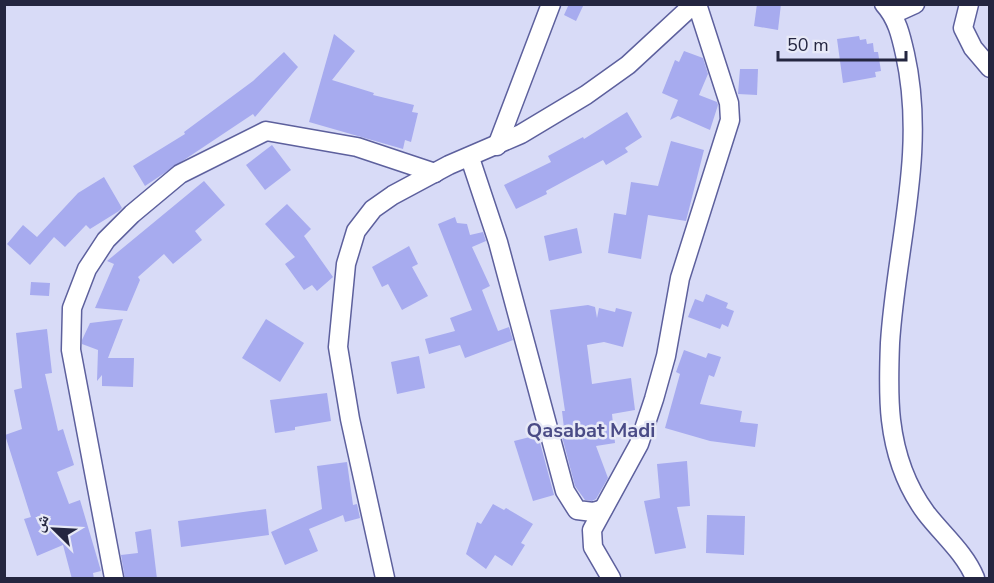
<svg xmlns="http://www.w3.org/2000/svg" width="994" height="583" font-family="'Nunito Sans','Noto Naskh Arabic',sans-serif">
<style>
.building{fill:#a7abef}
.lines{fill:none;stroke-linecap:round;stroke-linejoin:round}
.minor-casing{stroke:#5d609d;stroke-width:21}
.minor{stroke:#fff;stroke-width:18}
.labels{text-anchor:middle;stroke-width:5;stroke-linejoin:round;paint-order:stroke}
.quarter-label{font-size:20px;font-weight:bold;fill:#4a4b86;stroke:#e7e9f7}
</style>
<rect width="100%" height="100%" fill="#d8dbf7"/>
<!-- building -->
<g class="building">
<polygon points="569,4 584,4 576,21 564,15"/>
<polygon points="757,4 781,4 778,30 754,26"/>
<polygon points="334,34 355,51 332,80 374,93 373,95 414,105 412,112 418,113 411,142 405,140 403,149 309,122"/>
<polygon points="859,36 860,40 866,39 867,44 873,43 874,52 878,52 881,71 875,72 876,77 843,83 837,39"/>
<polygon points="684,51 703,58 708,74 699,95 717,102 718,105 710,130 678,116 670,120 678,100 662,93 675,60 679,62"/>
<polygon points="284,52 298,67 255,117 253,114 145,186 133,166 185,134 184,132 253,81"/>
<polygon points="740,69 758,69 757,95 738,94"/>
<polygon points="627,112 642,137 625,148 628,152 606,165 603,160 546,191 547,194 516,209 504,185 551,162 548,156 583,137 584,139"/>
<polygon points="671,141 704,150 686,221 648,215 641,259 608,253 614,213 626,215 631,182 658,186"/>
<polygon points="272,145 291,170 265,190 246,165"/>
<polygon points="104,177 122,208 119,211 90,229 86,225 65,247 54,237 30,265 7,244 23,225 37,237 78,193"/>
<polygon points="204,181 225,205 195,231 202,240 173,264 164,254 138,277 140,280 127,311 95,308 114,264 107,261"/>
<polygon points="287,204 311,229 304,236 333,277 317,291 312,285 304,290 285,264 295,257 265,224"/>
<polygon points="455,217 457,223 467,224 470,235 483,232 486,241 472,247 490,286 482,290 498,331 509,327 513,340 465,358 460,345 429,354 425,339 455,331 450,318 472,310 438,224"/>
<polygon points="577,228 582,253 549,261 544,236"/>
<polygon points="409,246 418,264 412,267 428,296 402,310 388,284 382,287 372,267"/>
<polygon points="31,282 50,283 49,296 30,295"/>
<polygon points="706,294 728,303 726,308 734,311 728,327 722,324 720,329 688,317 695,299 703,302"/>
<polygon points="588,305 595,307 597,318 599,308 615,312 616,308 632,312 623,347 604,342 587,345 592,384 631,378 635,410 612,414 615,443 596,446 608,478 596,499 592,501 585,500 575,486 560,429 564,428 562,411 565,411 550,310"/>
<polygon points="123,319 108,358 134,358 133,387 102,386 102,375 97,381 98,350 82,344 82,340 90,323"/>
<polygon points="266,319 304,343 280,382 242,358"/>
<polygon points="47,329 52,373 45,374 58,431 63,429 74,465 57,472 69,504 80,500 101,571 93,573 94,579 72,579 63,545 37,556 24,519 31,517 5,435 22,429 14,390 22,388 16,333"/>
<polygon points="684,350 706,358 708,353 721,357 714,377 709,375 700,404 742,411 740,422 758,424 755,447 710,441 665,428 680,374 676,372"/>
<polygon points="419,356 425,388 397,394 391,362"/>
<polygon points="327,393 331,421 295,427 295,430 275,433 270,400"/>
<polygon points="538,435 554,495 533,501 514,441"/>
<polygon points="687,461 690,506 677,507 686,548 655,554 644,501 660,498 657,464"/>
<polygon points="347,462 353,505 357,504 360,518 345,522 343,515 309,529 318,551 285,565 271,532 322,509 317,466"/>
<polygon points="493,504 504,510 506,508 533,524 521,543 525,545 512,566 495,555 486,569 466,554 477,522 481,524"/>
<polygon points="266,509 269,535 181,547 178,521"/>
<polygon points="707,515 745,516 744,555 706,553"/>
<polygon points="151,529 157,579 125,579 121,555 138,553 135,532"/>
</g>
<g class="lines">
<!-- minor casing -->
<g class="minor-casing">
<g id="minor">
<path d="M 884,4 C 897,18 901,36 905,54 C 927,152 896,246 890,343 C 889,369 888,395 891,420 C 895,454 906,486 926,513 C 942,534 965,553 975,578"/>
<polyline points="969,4 963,28 973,48 990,68"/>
<polyline points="893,14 915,4"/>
<polyline points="497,146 551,4"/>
<polyline points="470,158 498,242 565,491 577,510 593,512 603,509"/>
<polyline points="114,578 71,350 72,308 87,269 106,240 132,214 180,174 266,131 357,147 435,173"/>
<polyline points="385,578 350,419 338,347 346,264 356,231 373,209 393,195 449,165 521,134 586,95 628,65 694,4"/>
<polyline points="611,578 593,547 592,530 639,444 654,399 666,356 680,278 730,120 729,103 697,4"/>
</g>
</g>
<!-- minor -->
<use href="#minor" class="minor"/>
</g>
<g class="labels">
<!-- quarter labels -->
<g class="quarter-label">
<text x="591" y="437">Qasabat Madi</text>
</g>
</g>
<!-- border -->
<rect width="994" height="583" fill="none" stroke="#242640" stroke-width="12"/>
<!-- north arrow -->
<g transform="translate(54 529) rotate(294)" stroke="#e7e9f7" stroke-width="4.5" paint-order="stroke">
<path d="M0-4.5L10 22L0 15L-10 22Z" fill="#242640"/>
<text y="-9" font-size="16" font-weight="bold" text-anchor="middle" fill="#242640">ش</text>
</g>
<!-- scale -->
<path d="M778 51v9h128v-9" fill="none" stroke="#242640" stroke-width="3"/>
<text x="787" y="51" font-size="18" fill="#242640" stroke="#e7e9f7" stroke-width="4.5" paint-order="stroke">50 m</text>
</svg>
